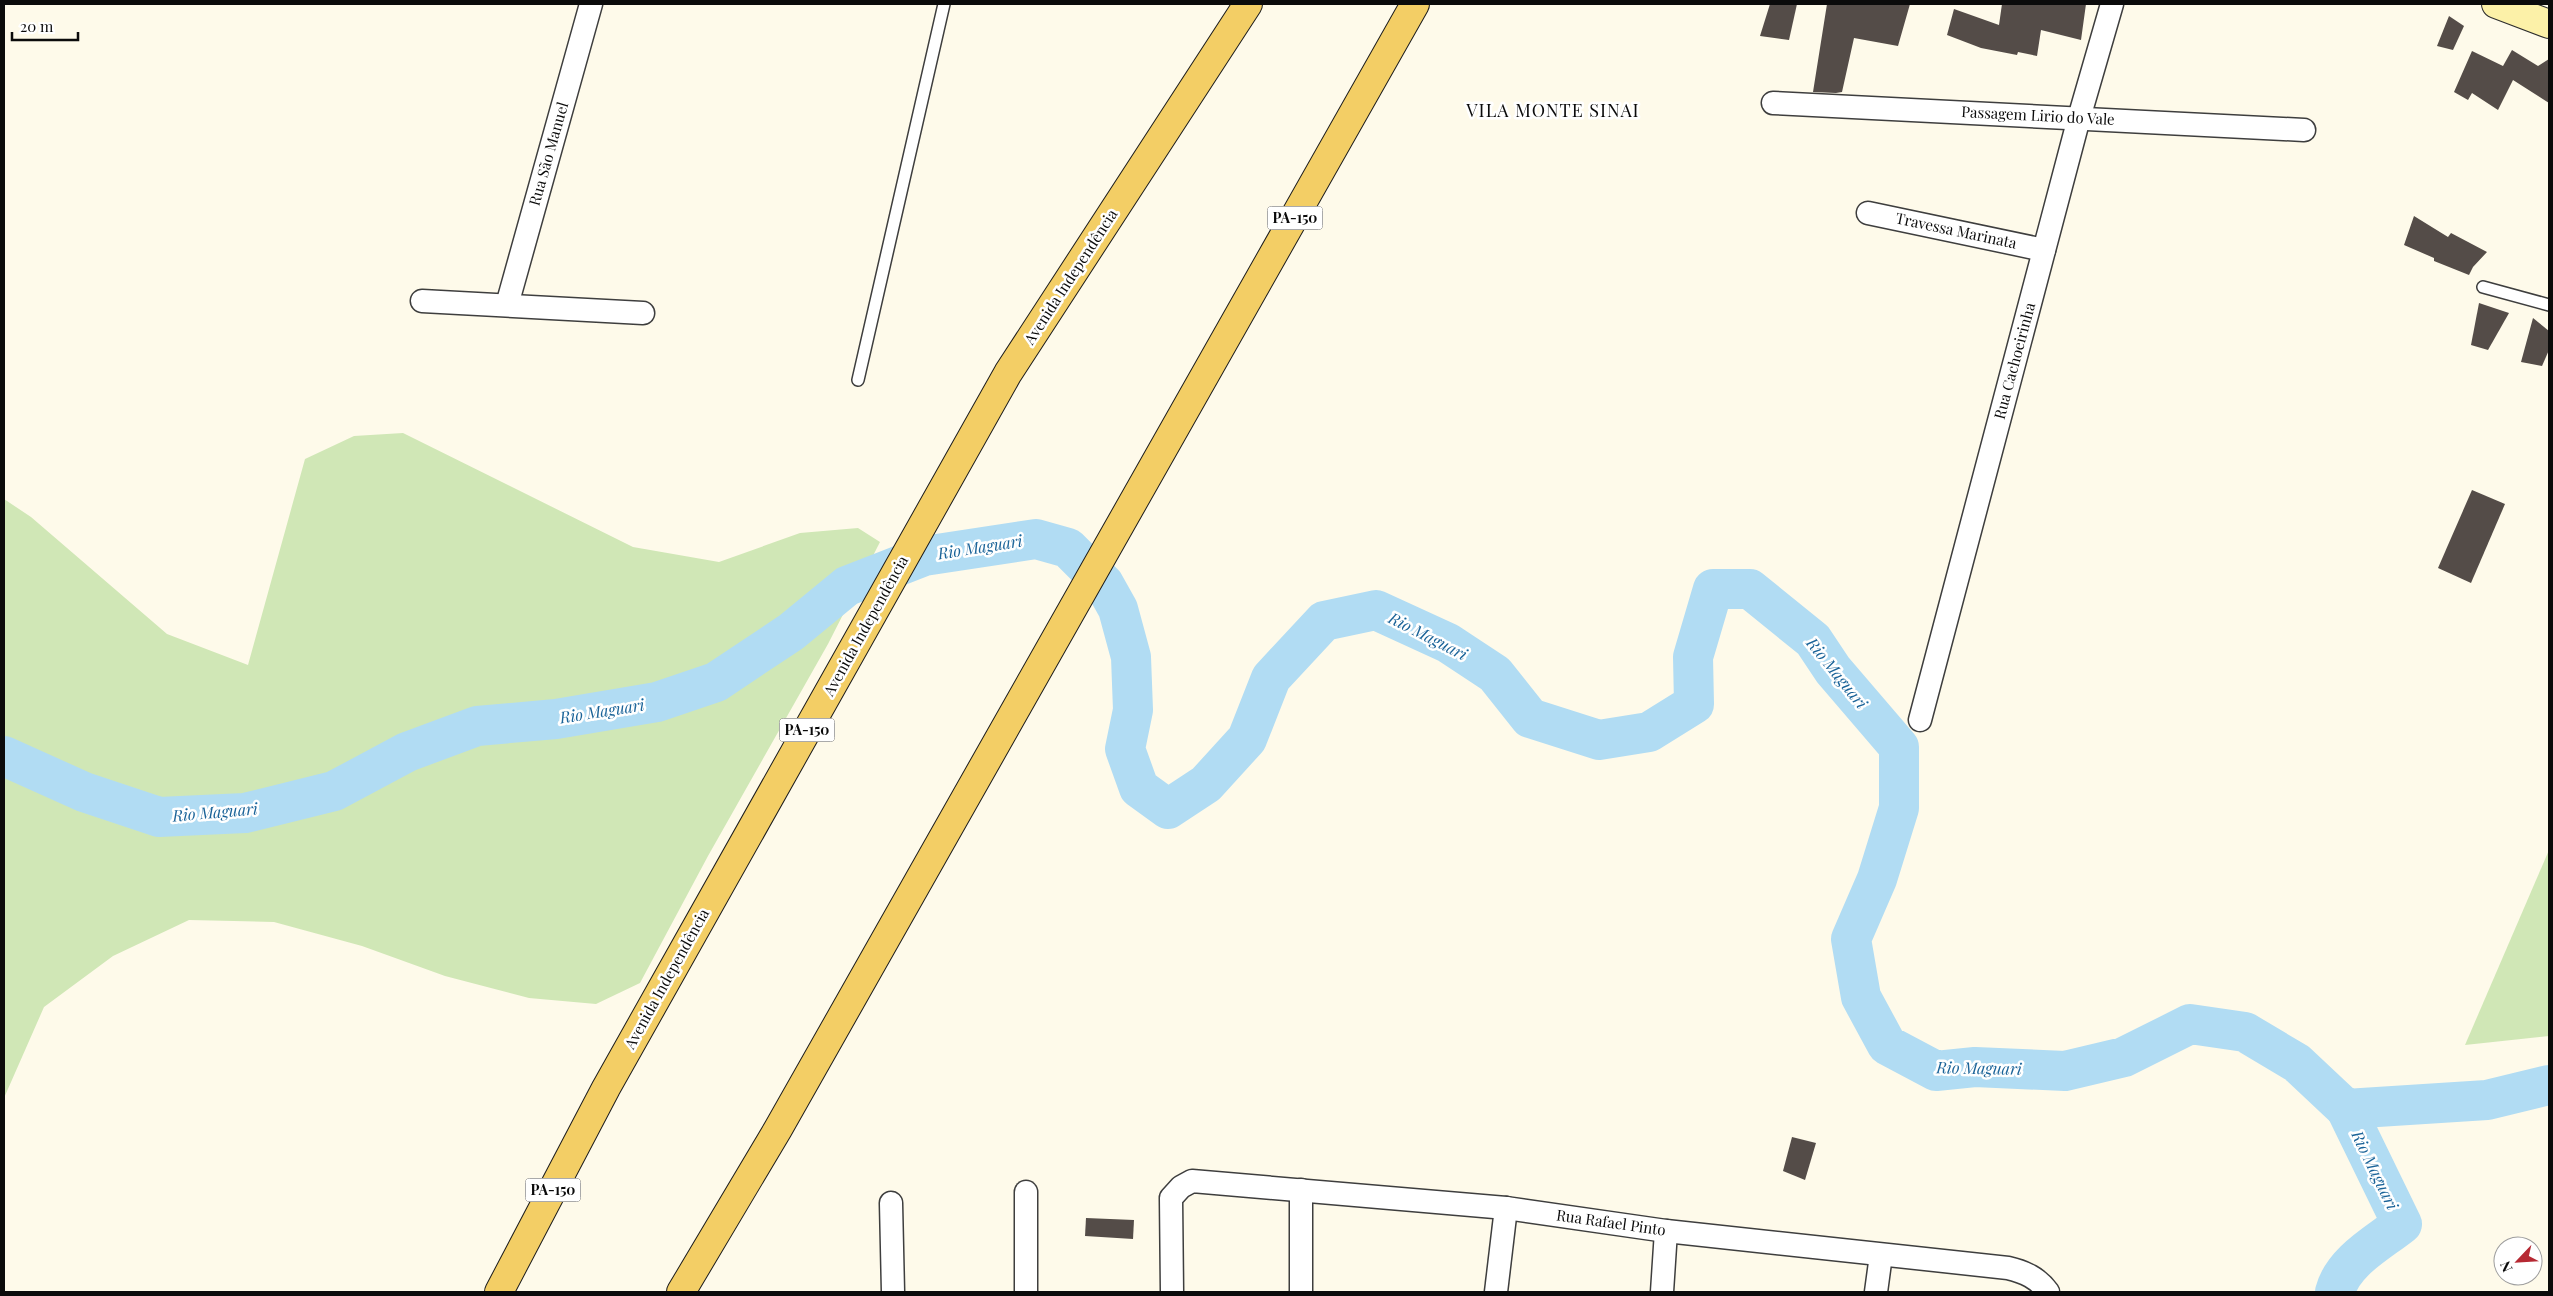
<svg xmlns="http://www.w3.org/2000/svg" width="2553" height="1296" font-family="'Playfair Display',serif">
<style>
.green{fill:#d0e7b6}
.lines{fill:none;stroke-linecap:round;stroke-linejoin:round}
.river{stroke:#b1dcf3;stroke-width:40}
.building{fill:#544c48}
.lane-casing{stroke:#3e3e3e;stroke-width:14}
.street-casing{stroke:#3e3e3e;stroke-width:25}
.secondary-casing{stroke:#2d2d2d;stroke-width:30}
.primary-casing{stroke:#1c1c1c;stroke-width:30}
.lane{stroke:#fff;stroke-width:11}
.street{stroke:#fff;stroke-width:22}
.secondary{stroke:#fcf1a8;stroke-width:28}
.primary{stroke:#f3ce65;stroke-width:28}
.labels{text-anchor:middle;stroke-width:5;stroke-linejoin:round;paint-order:stroke}
.shield{fill:#fff;stroke:#545454;stroke-width:1}
.shield-label{font-size:14px;font-weight:bold;fill:#0b0b0b}
.street-label{font-size:15px;fill:#0b0b0b;stroke:#fff}
.water-label{font-size:16px;font-style:italic;fill:#1a6398;stroke:#fff}
.quarter-label{font-size:18px;letter-spacing:1px;fill:#0b0b0b;stroke:#fff}
</style>
<rect width="100%" height="100%" fill="#fefaea"/>
<!-- green -->
<g class="green">
<polygon points="403,433 633,547 719,562 800,533 858,528 880,542 828,644 708,856 640,983 596,1004 529,998 445,976 362,946 274,922 189,920 113,956 44,1007 4,1098 4,499 31,517 167,634 248,665 305,459 354,436"/>
<polygon points="2549,850 2549,1036 2465,1045"/>
</g>
<g class="lines">
<!-- river -->
<g class="river">
<polyline points="4,756 84,792 159,817 245,813 334,791 407,752 477,726 556,719 657,702 716,682 791,632 847,586 924,556 1036,539 1068,548 1104,584 1118,609 1131,657 1133,710 1125,749 1139,788 1168,809 1206,784 1247,739 1271,678 1324,621 1376,610 1448,643 1495,674 1530,718 1599,740 1649,732 1694,704 1693,657 1713,589 1750,589 1813,640 1833,670 1899,747 1899,808 1877,879 1851,939 1861,997 1887,1045 1936,1071 1975,1067 2065,1071 2124,1057 2190,1024 2245,1032 2297,1063 2346,1109 2487,1100 2549,1085"/>
<path d="M 2335,1292 C 2343,1261 2378,1243 2402,1224 L 2346,1109"/>
</g>
</g>
<!-- building -->
<g class="building">
<polygon points="1770,4 1797,4 1789,40 1760,36"/>
<polygon points="1827,4 1910,4 1898,46 1854,38 1842,92 1836,93 1813,92"/>
<polygon points="2002,4 2086,4 2081,40 2041,30 2037,56 2018,52 2017,55 1981,48 1947,35 1954,9 1999,25"/>
<polygon points="2449,16 2464,26 2453,50 2437,46"/>
<polygon points="2512,50 2538,66 2549,59 2549,103 2513,80 2498,110 2472,93 2468,100 2454,92 2472,51 2503,66"/>
<polygon points="2414,216 2448,237 2451,233 2487,252 2473,267 2469,275 2434,261 2434,258 2404,245"/>
<polygon points="2479,303 2509,313 2488,350 2471,345"/>
<polygon points="2533,318 2549,331 2549,350 2542,366 2521,362"/>
<polygon points="2472,490 2505,504 2471,583 2438,568"/>
<polygon points="1792,1137 1816,1143 1805,1180 1783,1171"/>
<polygon points="1086,1218 1134,1220 1133,1239 1085,1236"/>
</g>
<g class="lines">
<!-- lane casing -->
<g class="lane-casing">
<g id="lane">
<polyline points="2483,287 2549,305"/>
<polyline points="858,380 944,4"/>
</g>
</g>
<!-- street casing -->
<g class="street-casing">
<g id="street">
<polyline points="1773,103 2304,130"/>
<polyline points="1868,213 2044,250"/>
<polyline points="422,301 643,313"/>
<polyline points="507,305 591,4"/>
<polyline points="1920,720 2079,118 2112,4"/>
<polyline points="1301,1190 1301,1292"/>
<polyline points="891,1203 893,1292"/>
<polyline points="1026,1292 1026,1192"/>
<path d="M 1172,1292 L 1171,1198 L 1181,1187 L 1192,1181 L 1506,1208 L 1666,1231 L 2008,1268 C 2025,1272 2038,1278 2048,1292"/>
<polyline points="1496,1292 1506,1208"/>
<polyline points="1662,1292 1666,1231"/>
<polyline points="1876,1292 1881,1255"/>
</g>
</g>
<!-- secondary casing -->
<g class="secondary-casing">
<polyline id="secondary" points="2496,4 2549,24"/>
</g>
<!-- primary casing -->
<g class="primary-casing">
<g id="primary">
<polyline points="499,1292 606,1088 1008,373 1248,4"/>
<polyline points="681,1292 778,1129 1415,4"/>
</g>
</g>
<!-- lane -->
<use href="#lane" class="lane"/>
<!-- street -->
<use href="#street" class="street"/>
<!-- secondary -->
<use href="#secondary" class="secondary"/>
<!-- primary -->
<use href="#primary" class="primary"/>
</g>
<g class="labels">
<!-- shield labels -->
<g class="shield">
<rect x="1267.5" y="206.5" width="55" height="23" rx="4"/>
<rect x="779.5" y="718.5" width="55" height="23" rx="4"/>
<rect x="525.5" y="1178.5" width="55" height="23" rx="4"/>
</g>
<g class="shield-label">
<text x="1295" y="223">PA-150</text>
<text x="807" y="735">PA-150</text>
<text x="553" y="1195">PA-150</text>
</g>
<!-- street labels -->
<g class="street-label">
<text transform="translate(2038 116) rotate(3)" y="5">Passagem Lirio do Vale</text>
<text transform="translate(549 154) rotate(-74)" y="5">Rua São Manuel</text>
<text transform="translate(1956 231) rotate(12)" y="5">Travessa Marinata</text>
<text transform="translate(1071 277) rotate(-57)" y="5">Avenida Independência</text>
<text transform="translate(2015 361) rotate(-75)" y="5">Rua Cachoeirinha</text>
<text transform="translate(866 626) rotate(-61)" y="5">Avenida Independência</text>
<text transform="translate(667 979) rotate(-61)" y="5">Avenida Independência</text>
<text transform="translate(1611 1223) rotate(8)" y="5">Rua Rafael Pinto</text>
</g>
<!-- water labels -->
<g class="water-label">
<text transform="translate(980 547) rotate(-9)" y="6">Rio Maguari</text>
<text transform="translate(1428 636) rotate(27)" y="6">Rio Maguari</text>
<text transform="translate(1837 673) rotate(51)" y="6">Rio Maguari</text>
<text transform="translate(602 711) rotate(-9)" y="6">Rio Maguari</text>
<text transform="translate(215 812) rotate(-5)" y="6">Rio Maguari</text>
<text transform="translate(1979 1068) rotate(1)" y="6">Rio Maguari</text>
<text transform="translate(2375 1170) rotate(64)" y="6">Rio Maguari</text>
</g>
<!-- quarter labels -->
<g class="quarter-label">
<text x="1553" y="117">VILA MONTE SINAI</text>
</g>
</g>
<!-- border -->
<rect width="2553" height="1296" fill="none" stroke="#0b0b0b" stroke-width="10"/>
<!-- north arrow -->
<g transform="translate(2518 1261) rotate(245)"><circle r="24" fill="#ffffff" stroke="#9d9d9d"/>
<path d="M0-4L9 19L0 12L-9 19Z" fill="#b62933"/>
<text y="-8" font-size="14" font-weight="bold" text-anchor="middle" fill="#0b0b0b">N</text>
</g>
<!-- scale -->
<path d="M12 32v8h66v-8" fill="none" stroke="#0b0b0b" stroke-width="2.5"/>
<text x="20" y="32" font-size="15" fill="#0b0b0b" stroke="#ffffff" stroke-width="4" paint-order="stroke">20 m</text>
</svg>
